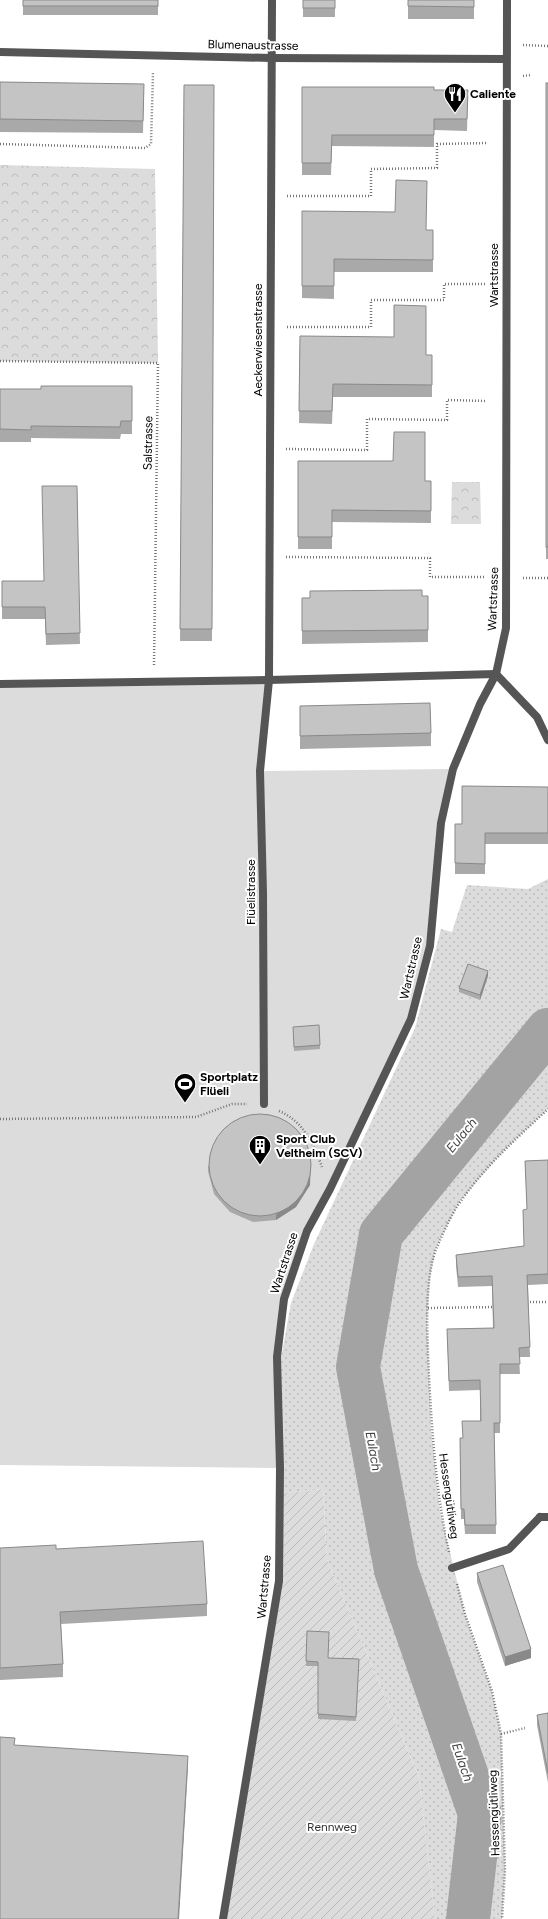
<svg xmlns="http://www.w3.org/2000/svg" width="548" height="1919" font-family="Figtree,sans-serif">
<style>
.grass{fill:url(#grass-dots)}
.park{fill:url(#park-crowns)}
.garden{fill:url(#garden-furrows)}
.pitch{fill:#dcdcdc}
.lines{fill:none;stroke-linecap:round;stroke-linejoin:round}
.river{stroke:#a3a3a3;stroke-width:44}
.path{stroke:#777;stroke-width:2.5;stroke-dasharray:1 2;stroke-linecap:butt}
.lane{stroke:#555;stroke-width:8}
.street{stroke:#555;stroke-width:8}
.wall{fill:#a9a9a9}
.shaded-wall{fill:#898989}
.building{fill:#c4c4c4;stroke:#898989}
.labels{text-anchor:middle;stroke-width:4;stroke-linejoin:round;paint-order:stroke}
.street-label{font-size:12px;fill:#000;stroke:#fff}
.poi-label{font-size:12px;font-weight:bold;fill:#000;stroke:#fff;text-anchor:start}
.park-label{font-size:12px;fill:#333;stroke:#fff}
.water-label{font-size:13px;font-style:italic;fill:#444;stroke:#fff}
</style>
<defs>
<pattern id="grass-dots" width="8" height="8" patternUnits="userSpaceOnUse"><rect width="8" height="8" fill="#dcdcdc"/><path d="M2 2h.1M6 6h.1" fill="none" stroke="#bbb" stroke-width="1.8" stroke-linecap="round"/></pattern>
<pattern id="park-crowns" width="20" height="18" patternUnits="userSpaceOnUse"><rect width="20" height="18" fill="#dcdcdc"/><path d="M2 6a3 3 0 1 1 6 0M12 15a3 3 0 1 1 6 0" fill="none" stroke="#bbb"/></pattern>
<pattern id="garden-furrows" width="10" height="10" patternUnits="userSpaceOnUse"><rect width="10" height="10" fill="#dcdcdc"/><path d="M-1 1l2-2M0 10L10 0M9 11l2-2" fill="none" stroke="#bbb"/></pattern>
</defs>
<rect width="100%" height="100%" fill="#fff"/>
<!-- grass -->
<polygon class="grass" points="548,879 548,1109 501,1154 460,1201 436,1248 430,1277 427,1320 431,1429 440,1511 465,1614 492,1691 501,1734 505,1870 502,1919 435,1919 419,1777 327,1560 323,1489 282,1493 281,1358 291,1303 314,1244 415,1028 441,929 452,932 467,885 528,889"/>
<!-- park -->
<g class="park">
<polygon points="0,165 155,169 158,363 0,361"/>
<polygon points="452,482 480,482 481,524 451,524"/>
</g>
<!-- garden -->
<polygon class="garden" points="323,1489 327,1560 419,1777 435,1919 223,1919 272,1631 282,1493"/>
<!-- pitch -->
<polygon class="pitch" points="269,680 261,771 453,769 441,823 430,946 411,1019 307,1231 284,1299 277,1357 280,1468 0,1465 0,684"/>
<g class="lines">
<!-- river -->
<polyline class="river" points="468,1919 480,1814 396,1570 358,1367 381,1234 548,1030"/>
<!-- path -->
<g class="path">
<polyline points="523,45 548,46"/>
<polyline points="523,76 531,75"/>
<polyline points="0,144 145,148 151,144 153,73"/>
<polyline points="287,196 371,196 371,169 437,168 437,144 488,143"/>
<polyline points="287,327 371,327 371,300 444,300 444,284 487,284"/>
<polyline points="0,361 158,363 154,665"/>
<polyline points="286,449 367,450 367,419 447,420 447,400 486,401"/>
<polyline points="286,557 430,558 430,577 484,577"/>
<polyline points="523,578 548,578"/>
<path d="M 279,1111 C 303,1121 313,1143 322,1167"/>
<polyline points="0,1119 196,1117 232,1104 247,1104"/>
<polyline points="527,1302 548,1302"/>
<polyline points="428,1308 495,1307"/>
<path d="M 449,1552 C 435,1487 431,1421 428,1354 C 427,1324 425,1275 437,1247 C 444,1232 451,1214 461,1201 C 485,1166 517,1138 548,1109"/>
<polyline points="457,1584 465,1614 492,1691 501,1734 505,1870 502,1919"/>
<polyline points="501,1734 525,1728"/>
</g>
<!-- lane -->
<g class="lane">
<polyline points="264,1104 263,893 260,771 269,680"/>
<polyline points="452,1568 509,1549 540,1517"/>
</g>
<!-- street -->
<g class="street">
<polyline points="0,52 271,58 506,59"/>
<polyline points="496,674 537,717 548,740"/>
<polyline points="269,680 272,0"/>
<polyline points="0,684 269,680 496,674"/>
<polyline points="540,1517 548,1517"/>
<polyline points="223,1919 279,1581 280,1468 277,1357 284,1299 307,1231 330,1189 411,1019 430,946 441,823 453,769 480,704 496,674 506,628 507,0"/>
</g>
</g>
<!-- wall -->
<g class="wall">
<rect x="23" y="0" width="135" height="15"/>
<rect x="303" y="0" width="32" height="17"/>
<rect x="408" y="0" width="66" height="19"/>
<polygon points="0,82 144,84 143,133 0,132"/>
<rect x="546" y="83" width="2" height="476"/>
<polygon points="184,85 214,85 212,641 180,641"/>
<polygon points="302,87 434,90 468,90 467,131 434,130 434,147 332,146 331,175 302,175"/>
<polygon points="302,211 427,230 433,230 433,272 334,272 334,299 302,298"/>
<polygon points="300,336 426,355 432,355 432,397 333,397 332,424 299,423"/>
<polygon points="132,386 132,434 121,434 120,439 31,438 31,442 0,442 0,389 41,389"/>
<polygon points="298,461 393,461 425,481 431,481 431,523 332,522 332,549 298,549"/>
<polygon points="77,486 80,644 46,645 45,619 2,619 2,581 44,581"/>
<polygon points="428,596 428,642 302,644 302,598"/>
<polygon points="300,706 431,733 431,746 300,749"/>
<polygon points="548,787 548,844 485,844 485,874 455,874 455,824 462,824"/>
<polygon points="488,976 480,1000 459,992 459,988"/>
<polygon points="293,1027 320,1045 320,1049 294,1051"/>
<polygon points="548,1160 548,1284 528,1285 530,1357 519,1357 520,1374 500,1374 500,1433 494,1433 496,1534 465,1534 464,1519 461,1519 460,1438 463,1438 480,1421 480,1390 449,1391 447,1329 493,1328 492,1286 458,1287 456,1265 456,1255 524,1246 527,1209 525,1161"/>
<polygon points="208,1166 310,1185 296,1207 276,1220 253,1222 230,1212 214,1194 208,1171"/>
<polygon points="0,1548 56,1549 207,1604 207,1616 61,1624 63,1664 63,1677 0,1680"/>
<polygon points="477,1573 531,1658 505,1666 477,1582"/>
<polygon points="329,1658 359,1659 356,1721 318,1719 318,1666 306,1666 306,1661"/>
<polygon points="548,1713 548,1783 537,1725 537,1715"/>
</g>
<!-- shaded-wall -->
<g class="shaded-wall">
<polygon points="488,971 488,976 480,1000 480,995"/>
<polygon points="311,1162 310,1185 296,1207 276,1220 276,1215"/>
<polygon points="531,1649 531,1658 505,1666 505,1657"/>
<polygon points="188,1756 188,1767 179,1919 178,1919"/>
</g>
<!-- building -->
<g class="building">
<rect x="23" y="0" width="135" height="6"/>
<rect x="303" y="0" width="32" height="8"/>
<polygon points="408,0 474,0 474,7 408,6"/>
<polygon points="0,82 144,84 143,121 0,119"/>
<rect x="546" y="83" width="2" height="464"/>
<polygon points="184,85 214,85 212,629 180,629"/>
<polygon points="302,87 434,87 434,90 468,90 467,119 434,119 434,135 332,135 331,163 302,163"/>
<polygon points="396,180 427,181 426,230 433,230 433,260 334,259 334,286 302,286 302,211 395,212"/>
<polygon points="394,305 426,306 426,355 432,355 432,385 333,384 332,411 299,411 300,336 394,337"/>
<polygon points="41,386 132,386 132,421 121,421 120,427 31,426 31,430 0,429 0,389 41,389"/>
<polygon points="394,432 425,432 425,481 431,481 431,511 332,510 332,537 298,537 298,461 393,461"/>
<polygon points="42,486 77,486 80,633 46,634 45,607 2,607 2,581 44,581"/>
<polygon points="422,590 422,596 428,596 428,630 302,631 302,598 310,598 310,591"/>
<polygon points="430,703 431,733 300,736 300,706"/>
<polygon points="462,786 548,787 548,833 485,833 485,864 455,863 455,824 462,824"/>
<polygon points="468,964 488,971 480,995 459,988"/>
<polygon points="319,1025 320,1045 294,1047 293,1027"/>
<circle cx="260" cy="1165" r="51"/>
<polygon points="548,1160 548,1274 527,1275 530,1347 519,1348 520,1364 500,1364 500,1423 494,1423 496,1525 465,1525 464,1509 461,1509 460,1438 463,1438 462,1421 481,1421 480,1380 449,1381 447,1329 494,1328 492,1276 458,1277 456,1255 524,1246 523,1210 527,1209 525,1161"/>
<polygon points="203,1541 207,1604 60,1612 63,1664 0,1668 0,1548 56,1545 56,1549"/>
<polygon points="503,1565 531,1649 505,1657 477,1573"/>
<polygon points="307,1631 329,1632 328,1658 359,1659 356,1717 318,1714 318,1662 306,1661"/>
<polygon points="548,1713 548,1773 537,1715"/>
<polygon points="0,1737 15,1738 14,1745 188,1756 178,1919 0,1919"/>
</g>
<!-- icons -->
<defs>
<g id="restaurant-pin" transform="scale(1.15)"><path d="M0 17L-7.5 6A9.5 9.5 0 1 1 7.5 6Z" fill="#000" stroke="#fff"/><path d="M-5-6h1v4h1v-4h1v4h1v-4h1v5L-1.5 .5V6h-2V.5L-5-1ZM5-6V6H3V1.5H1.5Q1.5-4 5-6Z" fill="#fff"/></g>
<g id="stadium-pin" transform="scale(1.15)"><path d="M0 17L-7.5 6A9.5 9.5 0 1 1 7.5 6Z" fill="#000" stroke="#fff"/><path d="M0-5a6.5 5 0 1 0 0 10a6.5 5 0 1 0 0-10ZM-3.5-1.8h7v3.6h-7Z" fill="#fff"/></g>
<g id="building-pin" transform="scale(1.15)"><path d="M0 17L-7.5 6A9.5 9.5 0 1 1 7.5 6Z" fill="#000" stroke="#fff"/><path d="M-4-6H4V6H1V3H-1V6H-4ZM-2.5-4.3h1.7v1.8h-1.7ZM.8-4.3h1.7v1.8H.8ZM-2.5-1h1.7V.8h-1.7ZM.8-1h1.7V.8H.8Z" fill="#fff"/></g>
</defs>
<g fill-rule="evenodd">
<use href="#restaurant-pin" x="455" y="94"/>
<use href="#stadium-pin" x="185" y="1084"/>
<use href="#building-pin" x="260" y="1146"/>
</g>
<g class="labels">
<!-- street labels -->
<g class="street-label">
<text transform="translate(253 45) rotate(1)" y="4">Blumenaustrasse</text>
<text transform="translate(494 275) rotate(-90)" y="4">Wartstrasse</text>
<text transform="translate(258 340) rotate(-90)" y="4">Aeckerwiesenstrasse</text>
<text transform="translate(148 443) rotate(-89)" y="4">Salstrasse</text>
<text transform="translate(493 599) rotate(-88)" y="4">Wartstrasse</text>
<text transform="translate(251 892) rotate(-90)" y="4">Flüelistrasse</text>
<text transform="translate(411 968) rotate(-77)" y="4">Wartstrasse</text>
<text transform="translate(284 1263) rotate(-72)" y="4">Wartstrasse</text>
<text transform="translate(449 1496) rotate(82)" y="4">Hessengütliweg</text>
<text transform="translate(264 1587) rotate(-85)" y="4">Wartstrasse</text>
<text transform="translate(494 1813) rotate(-92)" y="4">Hessengütliweg</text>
</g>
<!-- poi labels -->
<g class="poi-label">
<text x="470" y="98">Caliente</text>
<text x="200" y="1081">Sportplatz<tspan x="200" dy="14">Flüeli</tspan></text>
<text x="276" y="1143">Sport Club<tspan x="276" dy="14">Veltheim (SCV)</tspan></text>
</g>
<!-- park labels -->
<g class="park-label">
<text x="332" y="1831">Rennweg</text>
</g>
<!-- water labels -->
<g class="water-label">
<text transform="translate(461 1135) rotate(-51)" y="5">Eulach</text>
<text transform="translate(374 1451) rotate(80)" y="5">Eulach</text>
<text transform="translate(463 1762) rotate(71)" y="5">Eulach</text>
</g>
</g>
</svg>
